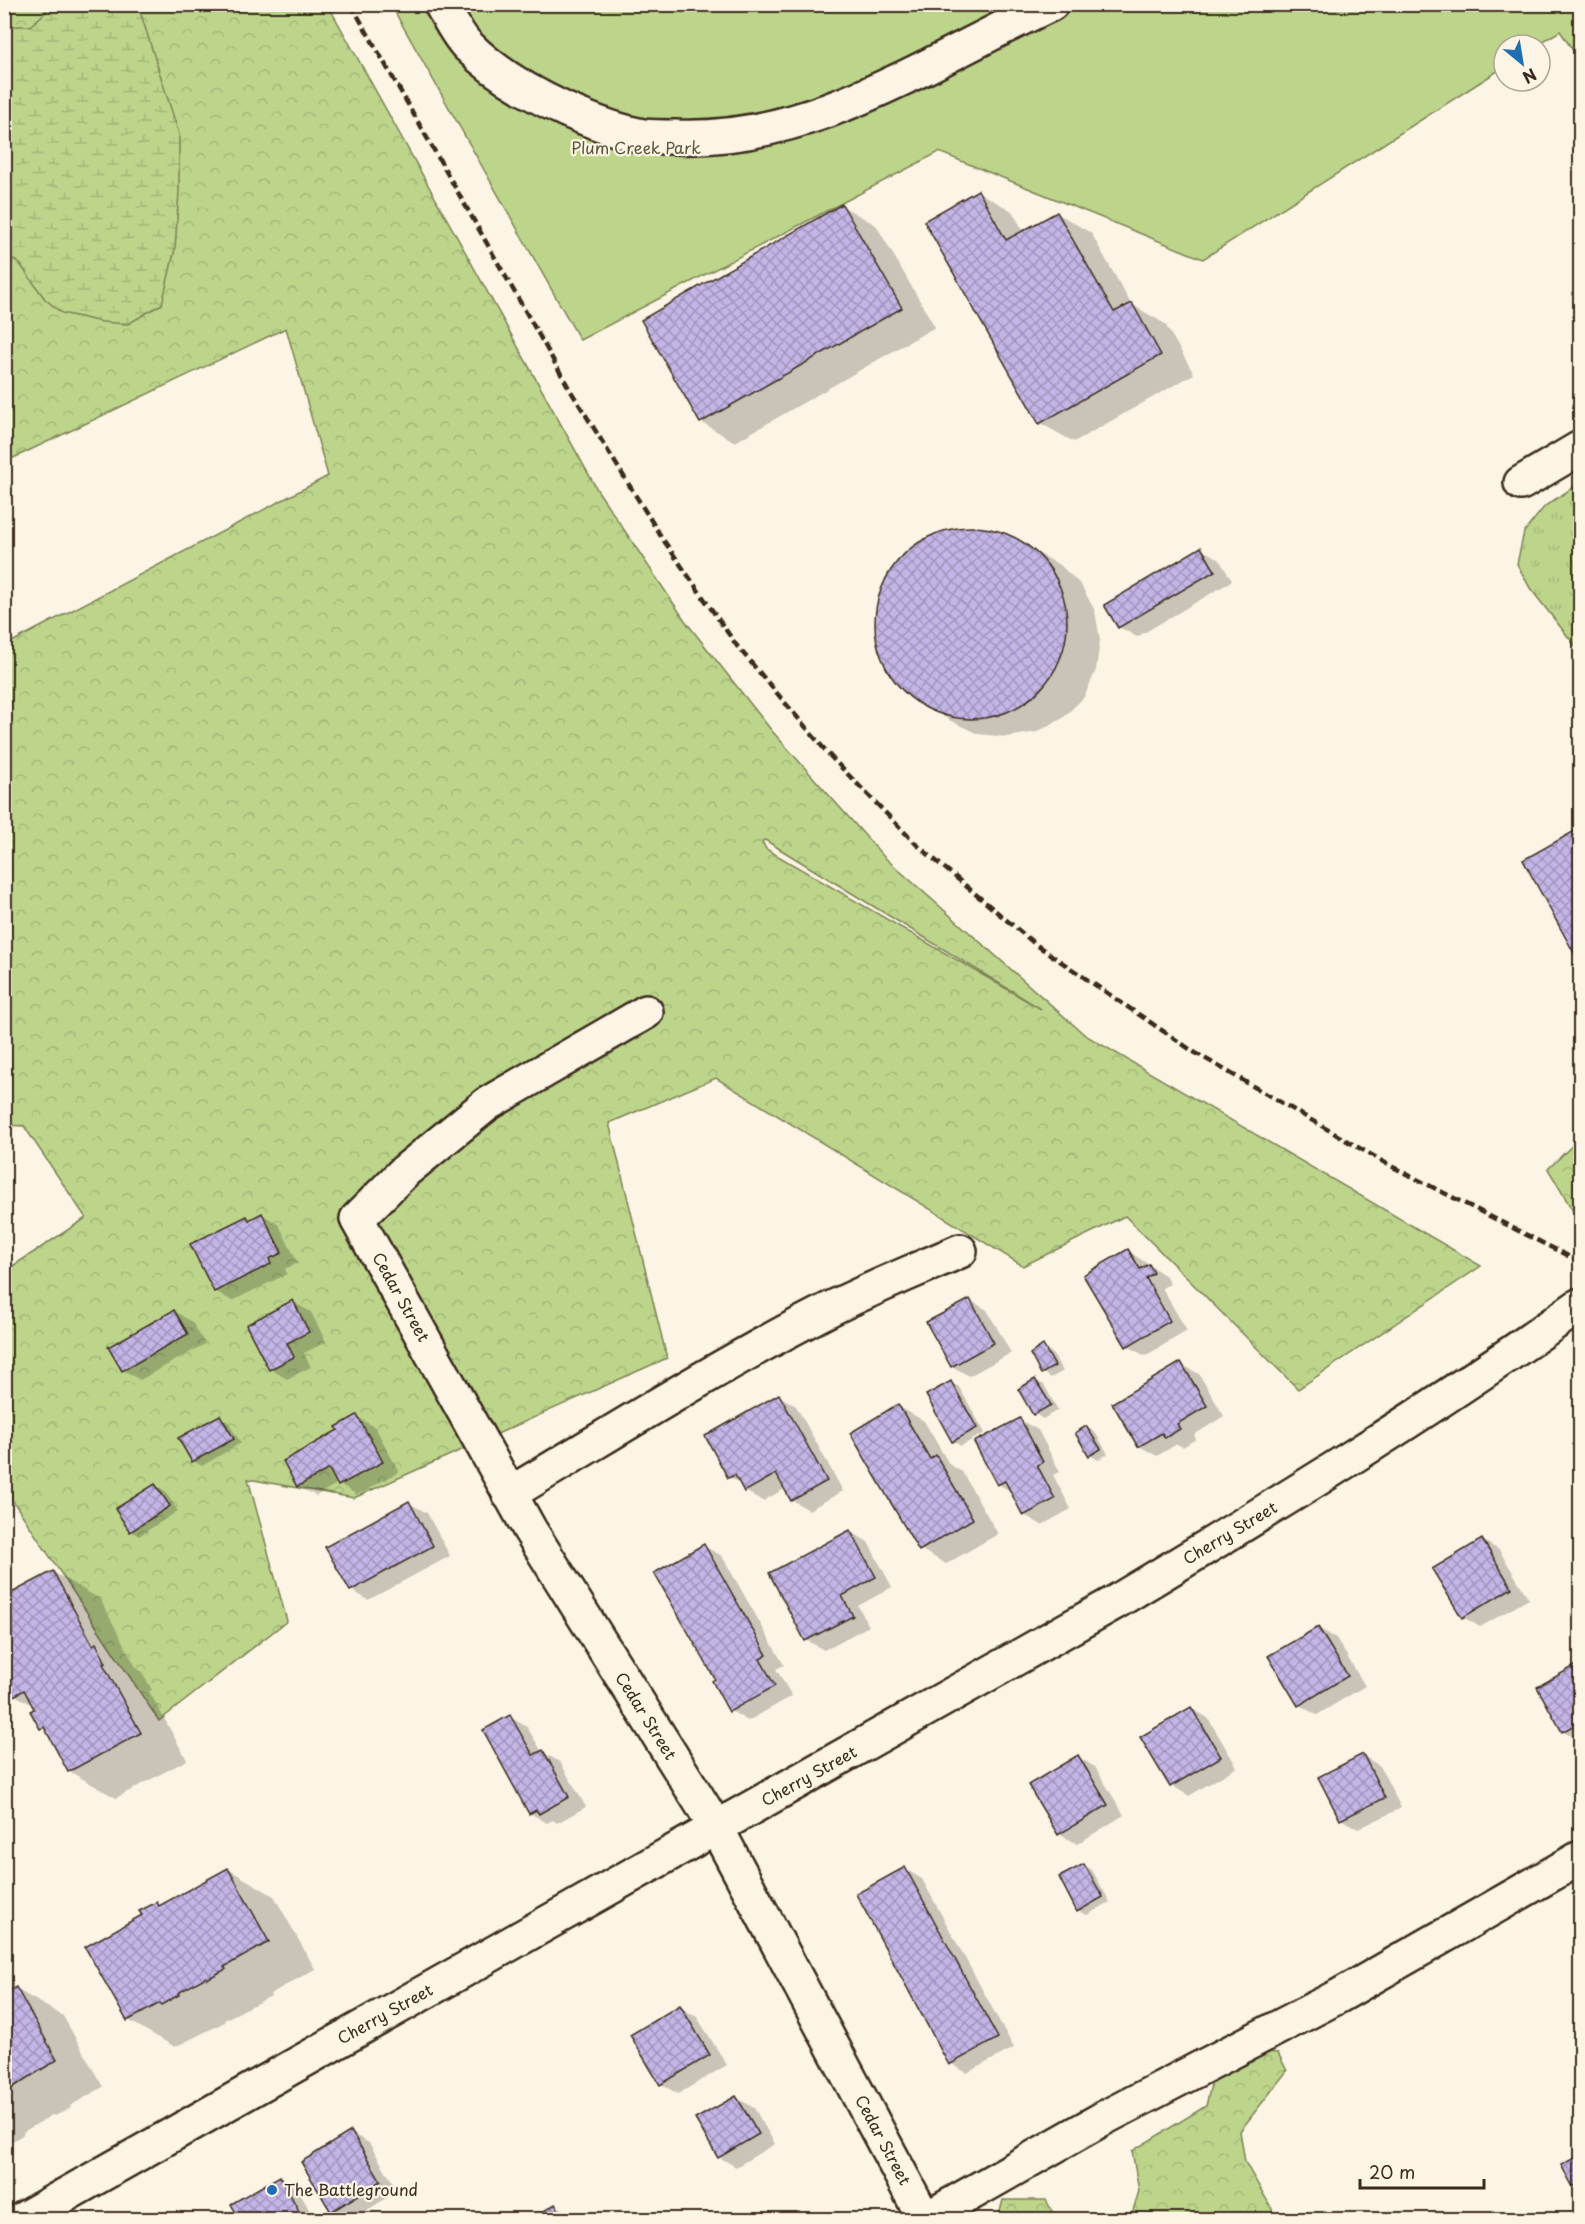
<svg xmlns="http://www.w3.org/2000/svg" width="1585" height="2224" font-family="'Playpen Sans',sans-serif">
<style>
.grass{fill:url(#grass-tufts);stroke:#7c8054;stroke-width:1.5}
.forest{fill:url(#forest-crowns);stroke:#7c8054;stroke-width:1.5;fill-rule:evenodd}
.wetland{fill:url(#wetland-marsh);stroke:#7c8054;stroke-width:1.5}
.green{fill:#bcd58b;stroke:#7c8054;stroke-width:1.5}
.shadow{fill:#0003}
.building{fill:url(#building-cross-hatch);stroke:#3b2a1e;stroke-width:1.5}
.lines{fill:none;stroke-linecap:round;stroke-linejoin:round}
.minor-casing{stroke:#3b2a1e;stroke-width:38}
.minor{stroke:#fcf5e5;stroke-width:33}
.rail{stroke:#3b2a1e;stroke-width:4.5;stroke-dasharray:9 4.5;stroke-linecap:butt}
.poi-dot{fill:#1f6fb2;stroke:#fcf5e5;stroke-width:2}
.labels{text-anchor:middle;stroke-width:4.5;stroke-linejoin:round;paint-order:stroke}
.park-label{font-size:16px;fill:#5b5539;stroke:#fcf5e5}
.street-label{font-size:16px;fill:#3b2a1e;stroke:#fcf5e5}
.poi-label{font-size:16px;fill:#3b2a1e;stroke:#fcf5e5;text-anchor:start}
</style>
<defs>
<pattern id="grass-tufts" width="24" height="20" patternUnits="userSpaceOnUse" patternTransform="scale(1.5)"><rect width="24" height="20" fill="#bcd58b"/><path d="M3 7l-1-3M5 7V3M7 7l1-3M15 17l-1-3M17 17v-4M19 17l1-3" fill="none" stroke="#a2b778"/></pattern>
<pattern id="forest-crowns" width="20" height="18" patternUnits="userSpaceOnUse" patternTransform="scale(1.5)"><rect width="20" height="18" fill="#bcd58b"/><path d="M2 6a3 3 0 1 1 6 0M12 15a3 3 0 1 1 6 0" fill="none" stroke="#a2b778"/></pattern>
<pattern id="wetland-marsh" width="20" height="14" patternUnits="userSpaceOnUse" patternTransform="scale(1.5)"><rect width="20" height="14" fill="#bcd58b"/><path d="M1 5h8M5 5V1M11 12h8M15 12V8" fill="none" stroke="#a2b778"/></pattern>
<pattern id="building-cross-hatch" width="8" height="8" patternUnits="userSpaceOnUse" patternTransform="scale(1.5)"><rect width="8" height="8" fill="#c3b5e6"/><path d="M0 0l8 8M0 8l8-8" fill="none" stroke="#a093ba"/></pattern>
</defs>
<rect width="100%" height="100%" fill="#fcf5e5"/>
<filter id="ink" filterUnits="userSpaceOnUse"><feTurbulence type="fractalNoise" baseFrequency=".0167" numOctaves="2"/><feDisplacementMap in="SourceGraphic" scale="12" xChannelSelector="R" yChannelSelector="G"/><feConvolveMatrix kernelMatrix="1 2 1 2 8 2 1 2 1" color-interpolation-filters="sRGB"/></filter>
<g filter="url(#ink)">
<!-- grass -->
<polygon class="grass" points="1580,483 1580,652 1530,588 1517,564 1524,532 1545,506"/>
<!-- forest -->
<g class="forest">
<path d="M 5,5 L 328,5 L 598,491 L 686,622 L 772,731 L 884,857 L 1085,1035 L 1481,1266 L 1298,1389 L 1125,1216 L 1023,1266 L 716,1078 L 609,1123 L 667,1358 L 354,1498 L 248,1479 L 287,1621 L 159,1721 L 5,1489 L 5,1271 L 86,1218 L 24,1126 L 5,1125 L 4,646 L 328,476 L 286,328 L 5,462 ZM 765,840 L 1041,1009 L 766,849 L 762,841 Z"/>
<polygon points="1580,1138 1580,1223 1548,1169"/>
<polygon points="1264,2052 1278,2053 1287,2071 1240,2131 1245,2162 1272,2209 1273,2219 1130,2220 1139,2191 1132,2151 1206,2106 1213,2076"/>
<polygon points="1003,2200 1046,2200 1056,2219 998,2219"/>
</g>
<!-- wetland -->
<polygon class="wetland" points="48,4 138,5 179,134 179,192 175,249 162,304 128,324 102,322 62,313 45,299 20,264 5,253 5,26 30,26 46,12"/>
<!-- green -->
<polygon class="green" points="1580,4 1580,61 1560,31 1537,45 1504,45 1504,67 1203,259 939,152 580,340 391,5"/>
<!-- shadow -->
<g class="shadow">
<polygon points="978,192 1012,211 1024,232 1057,213 1091,233 1131,304 1165,324 1194,374 1074,442 1040,423"/>
<polygon points="842,206 876,225 935,327 735,442 701,422"/>
<polygon points="969,528 998,532 1060,565 1081,585 1095,611 1100,640 1096,670 1084,697 1063,718 1037,732 1007,737 978,734 951,721 916,701 895,680 881,654 875,625 880,596 893,569 913,547 939,533"/>
<polygon points="1201,549 1219,559 1232,581 1137,637 1119,627"/>
<polygon points="1580,830 1580,961 1525,860"/>
<polygon points="262,1214 279,1225 298,1263 285,1269 287,1274 232,1301 215,1291 247,1217 251,1220"/>
<polygon points="1128,1251 1166,1276 1170,1284 1162,1288 1187,1331 1145,1356 1128,1346"/>
<polygon points="970,1300 987,1310 1011,1353 969,1376 952,1366"/>
<polygon points="293,1302 311,1312 326,1342 304,1353 311,1367 287,1379 270,1369"/>
<polygon points="174,1311 192,1322 205,1344 140,1380 123,1370"/>
<polygon points="1043,1347 1051,1352 1063,1371 1051,1378 1043,1373 1032,1354"/>
<polygon points="1181,1364 1199,1374 1224,1416 1194,1435 1196,1439 1183,1447 1177,1444 1157,1456 1139,1446"/>
<polygon points="1035,1380 1044,1385 1058,1410 1043,1419 1035,1414"/>
<polygon points="951,1383 959,1387 985,1433 961,1446 953,1441"/>
<polygon points="779,1396 796,1406 843,1491 809,1510 792,1500 786,1488 763,1501 745,1491 741,1484 729,1477"/>
<polygon points="898,1406 924,1421 949,1464 962,1472 998,1534 946,1564 920,1549"/>
<polygon points="220,1417 228,1422 241,1443 202,1466 193,1461 180,1439"/>
<polygon points="357,1417 375,1427 399,1472 357,1495 338,1483 316,1496 298,1486 340,1431"/>
<polygon points="1020,1420 1038,1430 1060,1472 1053,1475 1071,1509 1042,1525 1024,1515 1012,1492 998,1484"/>
<polygon points="1086,1427 1095,1432 1108,1454 1098,1460 1090,1455"/>
<polygon points="155,1485 164,1490 178,1511 139,1536 131,1531"/>
<polygon points="409,1503 427,1513 450,1556 368,1600 351,1590"/>
<polygon points="850,1531 868,1542 892,1587 858,1606 869,1626 824,1650 806,1640"/>
<polygon points="1482,1540 1499,1550 1529,1599 1480,1627 1463,1617"/>
<polygon points="704,1546 722,1556 784,1665 776,1669 792,1696 748,1721 731,1711 717,1680"/>
<polygon points="53,1572 100,1599 137,1669 142,1672 152,1690 149,1691 187,1760 116,1798 69,1771 48,1732 41,1728 34,1706 15,1695 12,1690 7,1687"/>
<polygon points="1318,1628 1336,1638 1365,1686 1317,1715 1299,1705"/>
<polygon points="1580,1665 1580,1741 1563,1731 1539,1688"/>
<polygon points="1191,1708 1208,1718 1237,1767 1189,1796 1171,1785"/>
<polygon points="510,1717 527,1727 542,1752 560,1762 586,1807 557,1823 553,1820 547,1823 530,1813"/>
<polygon points="1363,1756 1380,1766 1401,1808 1358,1829 1341,1819"/>
<polygon points="1078,1757 1095,1767 1124,1815 1077,1844 1059,1834"/>
<polygon points="1084,1865 1092,1870 1110,1902 1087,1915 1078,1911"/>
<polygon points="228,1869 274,1896 315,1969 270,1994 271,1996 224,2020 225,2022 175,2047 128,2020 144,1916 157,1904 161,1906"/>
<polygon points="905,1869 922,1879 1014,2048 967,2073 950,2063"/>
<polygon points="16,1989 63,2016 103,2087 70,2106 71,2108 55,2116 52,2115 23,2132 24,2134 9,2143 4,2142 4,1995"/>
<polygon points="680,2007 697,2017 727,2065 678,2094 661,2084"/>
<polygon points="736,2097 754,2108 775,2144 736,2167 719,2157"/>
<polygon points="351,2133 369,2143 398,2191 351,2220 348,2220 332,2211"/>
<polygon points="1580,2156 1580,2189 1574,2186 1563,2165"/>
<polygon points="280,2178 297,2188 315,2220 242,2220"/>
<polygon points="555,2205 573,2215 575,2220 531,2220"/>
</g>
<!-- building -->
<g class="building">
<polygon points="978,190 1006,240 1057,212 1114,312 1132,303 1161,355 1039,424 924,221"/>
<polygon points="842,204 902,308 700,423 641,320"/>
<circle cx="971" cy="623" r="96"/>
<polygon points="1201,547 1215,571 1118,628 1104,605"/>
<polygon points="1580,828 1580,964 1523,860"/>
<polygon points="262,1213 282,1253 269,1259 271,1264 214,1292 190,1244 247,1216 249,1220"/>
<polygon points="1128,1249 1140,1269 1149,1264 1154,1273 1146,1278 1170,1321 1126,1347 1083,1275"/>
<polygon points="970,1299 994,1343 951,1367 926,1322"/>
<polygon points="293,1300 309,1332 287,1343 294,1357 269,1370 246,1325"/>
<polygon points="174,1310 188,1334 122,1371 108,1347"/>
<polygon points="1043,1345 1055,1366 1041,1374 1030,1354"/>
<polygon points="1181,1362 1207,1406 1177,1424 1180,1429 1165,1438 1162,1433 1138,1447 1112,1403"/>
<polygon points="1035,1379 1051,1405 1033,1415 1018,1389"/>
<polygon points="951,1381 977,1428 952,1442 926,1395"/>
<polygon points="779,1394 827,1481 791,1501 776,1474 744,1492 735,1475 728,1478 705,1436"/>
<polygon points="898,1404 930,1459 936,1455 973,1519 919,1551 850,1433"/>
<polygon points="220,1415 234,1439 192,1462 178,1438"/>
<polygon points="357,1415 383,1462 338,1486 329,1469 297,1487 283,1461 338,1430 336,1427"/>
<polygon points="1020,1418 1043,1462 1037,1465 1055,1499 1023,1516 1005,1481 997,1485 974,1442"/>
<polygon points="1086,1426 1101,1449 1089,1456 1075,1433"/>
<polygon points="155,1484 170,1506 130,1532 115,1509"/>
<polygon points="409,1501 433,1546 350,1591 325,1547"/>
<polygon points="850,1530 876,1577 842,1596 853,1616 805,1641 769,1573"/>
<polygon points="1482,1539 1512,1588 1462,1618 1432,1569"/>
<polygon points="704,1544 767,1655 760,1659 775,1686 729,1712 712,1681 715,1679 654,1573"/>
<polygon points="53,1571 93,1645 96,1643 106,1663 103,1664 141,1733 68,1772 44,1727 40,1729 30,1711 34,1709 24,1690 14,1696 9,1686 6,1688 4,1685 4,1597"/>
<polygon points="1318,1627 1348,1676 1298,1706 1268,1656"/>
<polygon points="1580,1663 1580,1722 1562,1732 1537,1687"/>
<polygon points="1191,1707 1221,1757 1170,1787 1140,1737"/>
<polygon points="510,1715 533,1755 543,1750 569,1797 539,1814 536,1810 529,1814 483,1730"/>
<polygon points="1363,1754 1385,1798 1340,1820 1318,1777"/>
<polygon points="1078,1755 1108,1805 1058,1835 1028,1785"/>
<polygon points="1084,1864 1103,1897 1077,1912 1059,1877"/>
<polygon points="905,1867 998,2038 949,2065 856,1894"/>
<polygon points="228,1868 269,1942 224,1967 226,1969 207,1979 206,1977 178,1993 179,1995 161,2005 160,2003 127,2021 85,1947 142,1915 139,1911 157,1902 159,1906"/>
<polygon points="16,1987 57,2060 7,2091 4,2089 4,1994"/>
<polygon points="680,2005 710,2055 660,2085 630,2035"/>
<polygon points="736,2096 759,2134 718,2158 695,2119"/>
<polygon points="351,2131 381,2181 331,2212 301,2162"/>
<polygon points="1580,2155 1580,2183 1573,2187 1561,2165"/>
<polygon points="280,2176 304,2220 240,2220 231,2204"/>
<polygon points="555,2204 565,2220 529,2220"/>
</g>
<g class="lines">
<!-- minor casing -->
<g class="minor-casing">
<g id="minor">
<path d="M 441,4 C 449,18 457,35 468,46 C 496,74 531,94 566,110 C 591,121 616,131 643,136 C 654,137 665,137 675,137 C 812,143 931,60 1051,4"/>
<polyline points="1521,483 1580,448"/>
<polyline points="646,1012 487,1104 405,1171 357,1219 530,1530 716,1827 925,2220"/>
<path d="M 509,1494 C 612,1433 713,1369 818,1315 C 864,1291 912,1272 960,1251"/>
<path d="M 21,2220 L 1114,1603 C 1272,1508 1430,1412 1580,1305"/>
<polyline points="924,2220 1102,2119 1339,1996 1580,1858"/>
</g>
</g>
<!-- minor -->
<use href="#minor" class="minor"/>
<!-- rail -->
<polyline class="rail" points="351,4 569,388 662,538 737,646 831,757 916,844 1035,944 1194,1052 1387,1164 1580,1262"/>
</g>
</g>
<!-- markers -->
<circle class="poi-dot" cx="272" cy="2190" r="6"/>
<g class="labels">
<!-- park labels -->
<g class="park-label">
<text x="636" y="154">Plum Creek Park</text>
</g>
<!-- street labels -->
<g class="street-label">
<text transform="translate(401 1297) rotate(61)" y="6">Cedar Street</text>
<text transform="translate(1230 1533) rotate(-31)" y="6">Cherry Street</text>
<text transform="translate(646 1716) rotate(58)" y="6">Cedar Street</text>
<text transform="translate(809 1776) rotate(-29)" y="6">Cherry Street</text>
<text transform="translate(385 2014) rotate(-29)" y="6">Cherry Street</text>
<text transform="translate(883 2140) rotate(62)" y="6">Cedar Street</text>
</g>
<!-- poi labels -->
<g class="poi-label">
<text x="284" y="2196">The Battleground</text>
</g>
</g>
<!-- margin -->
<rect width="1585" height="2224" fill="none" stroke="#fcf5e5" stroke-width="24"/>
<rect x="12" y="12" width="1561" height="2200" fill="none" stroke="#3b2a1e" stroke-width="2" filter="url(#ink)"/>
<!-- north arrow -->
<g transform="translate(1522 63) rotate(150)"><circle r="28" fill="#fcf5e5" stroke="#afa495" stroke-width="1.5"/>
<path d="M0-4.5L10 22L0 15L-10 22Z" fill="#1f6fb2"/>
<text y="-9" font-size="16" font-weight="bold" text-anchor="middle" fill="#3b2a1e">N</text>
</g>
<!-- scale -->
<path d="M1360 2179v9h124v-9" fill="none" stroke="#3b2a1e" stroke-width="3"/>
<text x="1369" y="2179" font-size="18" fill="#3b2a1e" stroke="#fcf5e5" stroke-width="4.5" paint-order="stroke">20 m</text>
</svg>
